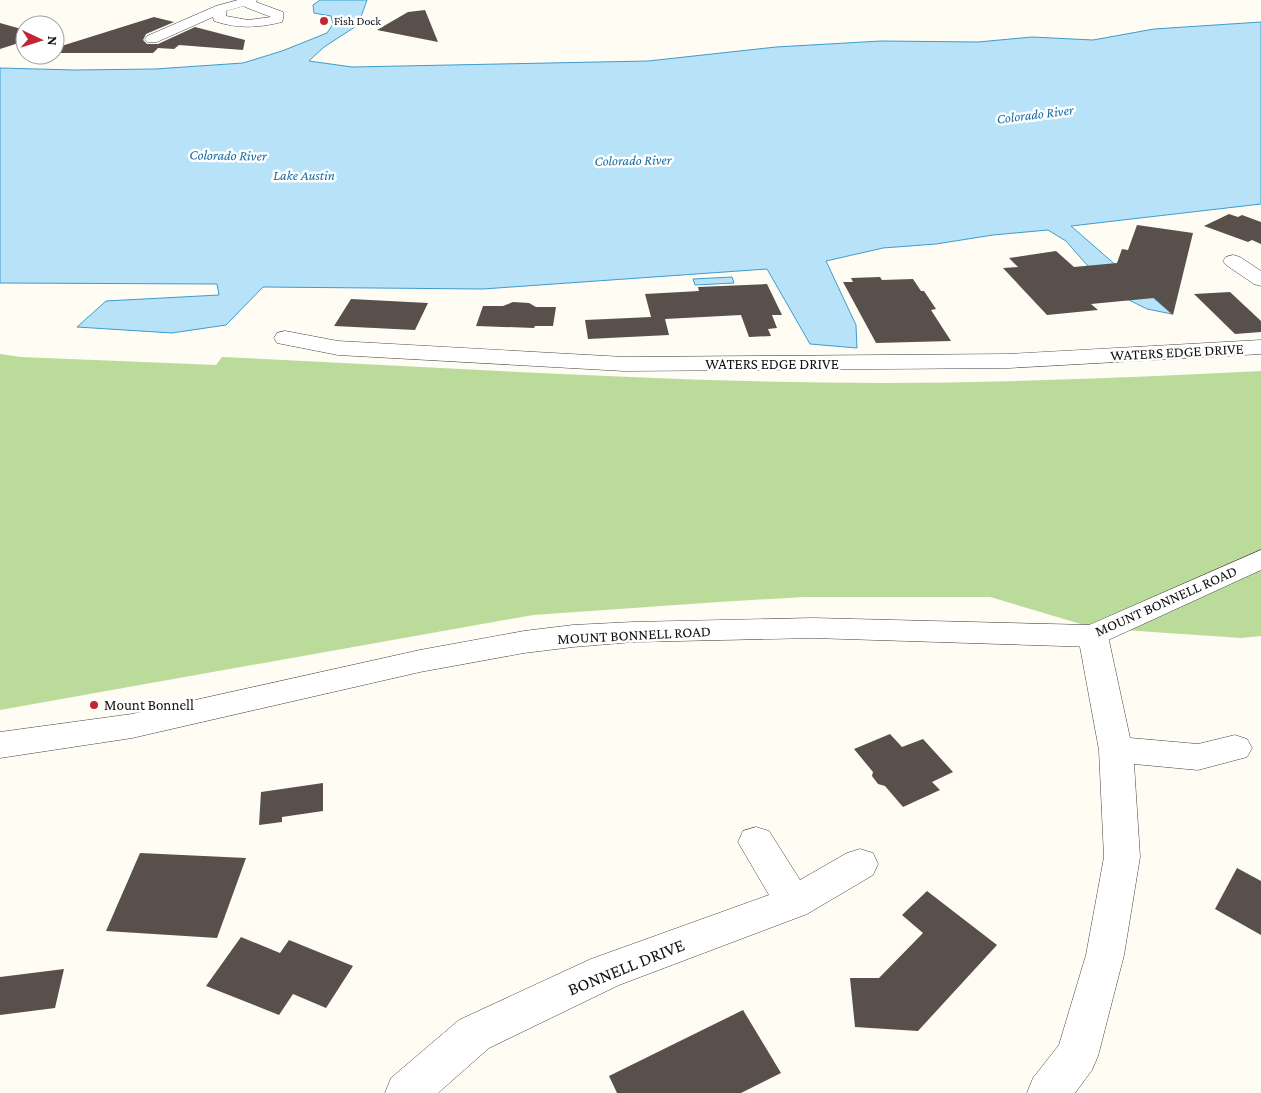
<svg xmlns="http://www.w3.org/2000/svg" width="1261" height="1093" font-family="'Crimson Pro',serif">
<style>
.forest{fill:#bbdb9b}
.water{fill:#b7e2f7;stroke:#3e9cce}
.building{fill:#59504c}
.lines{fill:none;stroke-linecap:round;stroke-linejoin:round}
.minor-casing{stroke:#434343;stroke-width:1}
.tertiary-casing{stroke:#434343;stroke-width:1}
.minor{fill:#fff;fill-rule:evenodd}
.tertiary{fill:#fff;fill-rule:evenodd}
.poi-dot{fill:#c22635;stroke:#fff;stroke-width:2}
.labels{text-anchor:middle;stroke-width:5;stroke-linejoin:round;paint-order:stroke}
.far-poi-label{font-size:12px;fill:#101010;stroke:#fff;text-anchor:start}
.far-water-label{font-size:14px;font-style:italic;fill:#176ea4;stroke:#fff}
.street-label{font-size:15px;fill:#101010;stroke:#fff}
.poi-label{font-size:15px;fill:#101010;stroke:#fff;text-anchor:start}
.near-street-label{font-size:18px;fill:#101010;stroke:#fff}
</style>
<rect width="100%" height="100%" fill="#fffcf3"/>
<!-- forest -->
<path class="forest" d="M 0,354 L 21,357 L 216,365 L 222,357 C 443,367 664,383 885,383 C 1011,383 1136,377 1261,371 L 1261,636 L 1241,638 L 1094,628 L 990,597 L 804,597 L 719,602 L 533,615 L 0,710 Z"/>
<!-- water -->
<g class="water">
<polygon points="320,0 367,0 358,25 324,47 309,61 352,67 648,61 776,47 881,41 978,42 1032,37 1093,40 1154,29 1261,22 1261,204 1071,226 1172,314 1147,309 1121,296 1087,265 1066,241 1048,230 993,235 936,244 883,248 826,261 856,325 857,348 810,344 767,269 483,289 263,287 226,325 172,333 77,327 106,301 219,295 217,284 0,283 0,68 75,70 155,69 243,63 282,51 327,33 333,24 331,16 314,13 313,5"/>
<polygon points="732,277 734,283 695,285 693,279"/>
</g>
<!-- building -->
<g class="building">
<polygon points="425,10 438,42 377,30 408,12"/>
<polygon points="154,17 174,22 146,34 143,40 147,44 158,44 195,27 245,40 243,50 179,45 174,49 158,48 153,53 55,53 55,48"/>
<polygon points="0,23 25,30 25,41 0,49"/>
<polygon points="1229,214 1238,217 1242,215 1261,222 1261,244 1252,240 1248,242 1204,226"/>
<polygon points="1137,225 1193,233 1173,315 1154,298 1091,304 1098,310 1047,315 1003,268 1018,267 1009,258 1056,251 1074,267 1117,263 1122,249 1128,250"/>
<polygon points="880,277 882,280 913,279 921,291 924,291 936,309 931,310 951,341 876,343 843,282 853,282 851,278"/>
<polygon points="767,284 782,315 772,315 777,328 768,329 771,336 749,337 741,315 665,319 669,335 588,339 585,320 651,317 645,294 699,291 698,287"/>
<polygon points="1230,292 1261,321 1261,332 1235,334 1194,294"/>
<polygon points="351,299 428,303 415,330 334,326"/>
<polygon points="513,302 529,303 536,307 556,307 553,326 535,326 534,328 476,326 483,306 503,306"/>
<polygon points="890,734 902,747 923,739 953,772 932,782 940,790 903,807 885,786 878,784 872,776 873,772 854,749"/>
<polygon points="323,783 323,811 282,817 282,822 259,825 261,792"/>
<polygon points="140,853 246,858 217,938 106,931"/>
<polygon points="1237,868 1261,881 1261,935 1215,909"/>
<polygon points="927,891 997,945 918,1031 855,1027 850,978 879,978 923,933 902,915"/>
<polygon points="241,937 280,953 289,940 353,966 326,1008 293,994 279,1015 206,986"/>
<polygon points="64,969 55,1008 0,1015 0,977"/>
<polygon points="743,1010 781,1073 741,1093 617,1093 609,1076"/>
</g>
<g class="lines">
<!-- minor casing -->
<g class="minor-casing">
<g id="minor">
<path d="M 238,0 L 257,0 L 256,2 L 283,12 L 283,19 L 282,22 C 258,28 238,29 214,21 L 213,17 L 157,42 L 147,42 L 145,39 L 147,36 L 216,6 ZM 244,6 L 245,7 L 271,17 L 248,20 L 226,16 L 226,11 Z"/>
<polygon points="1233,255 1240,257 1261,271 1261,286 1254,284 1226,265 1223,261 1226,257"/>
<polygon points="285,331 338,341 624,357 1009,354 1261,340 1261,354 1009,368 624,371 338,355 277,343 274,338 277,333"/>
<polygon points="1093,625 1104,629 1108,636 1130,738 1198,744 1235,735 1247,739 1252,748 1247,757 1198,770 1134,764 1140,857 1124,955 1098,1056 1092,1070 1075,1093 1027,1093 1033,1078 1059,1045 1086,955 1104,857 1099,750 1078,636 1082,629"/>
<polygon points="756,827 769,831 800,880 847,853 860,849 873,853 878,864 873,875 807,914 619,985 489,1048 438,1093 385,1093 391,1078 459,1020 591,959 769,895 738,842 743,831"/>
</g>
</g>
<!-- tertiary casing -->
<g class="tertiary-casing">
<polygon id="tertiary" points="1261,550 1261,570 1093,647 813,638 633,642 573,647 524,653 420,672 132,738 0,758 0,732 132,714 420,650 524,631 573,625 633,622 813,618 1089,625"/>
</g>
<!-- minor -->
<use href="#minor" class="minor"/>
<!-- tertiary -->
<use href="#tertiary" class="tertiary"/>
</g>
<!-- markers -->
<g class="poi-dot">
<circle cx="324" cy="21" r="5"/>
<circle cx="94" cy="705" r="5"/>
</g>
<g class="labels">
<!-- far-poi labels -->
<g class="far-poi-label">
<text x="334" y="25">Fish Dock</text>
</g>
<!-- far-water labels -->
<g class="far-water-label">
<text transform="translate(1035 114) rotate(-7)" y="5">Colorado River</text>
<text transform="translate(228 155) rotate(1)" y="5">Colorado River</text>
<text transform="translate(633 160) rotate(-1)" y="5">Colorado River</text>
<text x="304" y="180">Lake Austin</text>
</g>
<!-- street labels -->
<g class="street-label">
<text transform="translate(1177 352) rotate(-3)" y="5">WATERS EDGE DRIVE</text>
<text x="772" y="369">WATERS EDGE DRIVE</text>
<text transform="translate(1166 601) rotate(-24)" y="5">MOUNT BONNELL ROAD</text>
<text transform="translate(634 635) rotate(-3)" y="5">MOUNT BONNELL ROAD</text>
</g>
<!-- poi labels -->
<g class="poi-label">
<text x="104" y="710">Mount Bonnell</text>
</g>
<!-- near-street labels -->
<g class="near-street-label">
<text transform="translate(626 967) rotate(-22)" y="6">BONNELL DRIVE</text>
</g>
</g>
<!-- north arrow -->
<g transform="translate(40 40) rotate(94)"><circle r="24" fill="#ffffff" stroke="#9f9f9f"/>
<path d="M0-4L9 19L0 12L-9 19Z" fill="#c22635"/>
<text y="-8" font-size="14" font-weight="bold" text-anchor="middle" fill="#101010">N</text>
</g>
</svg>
